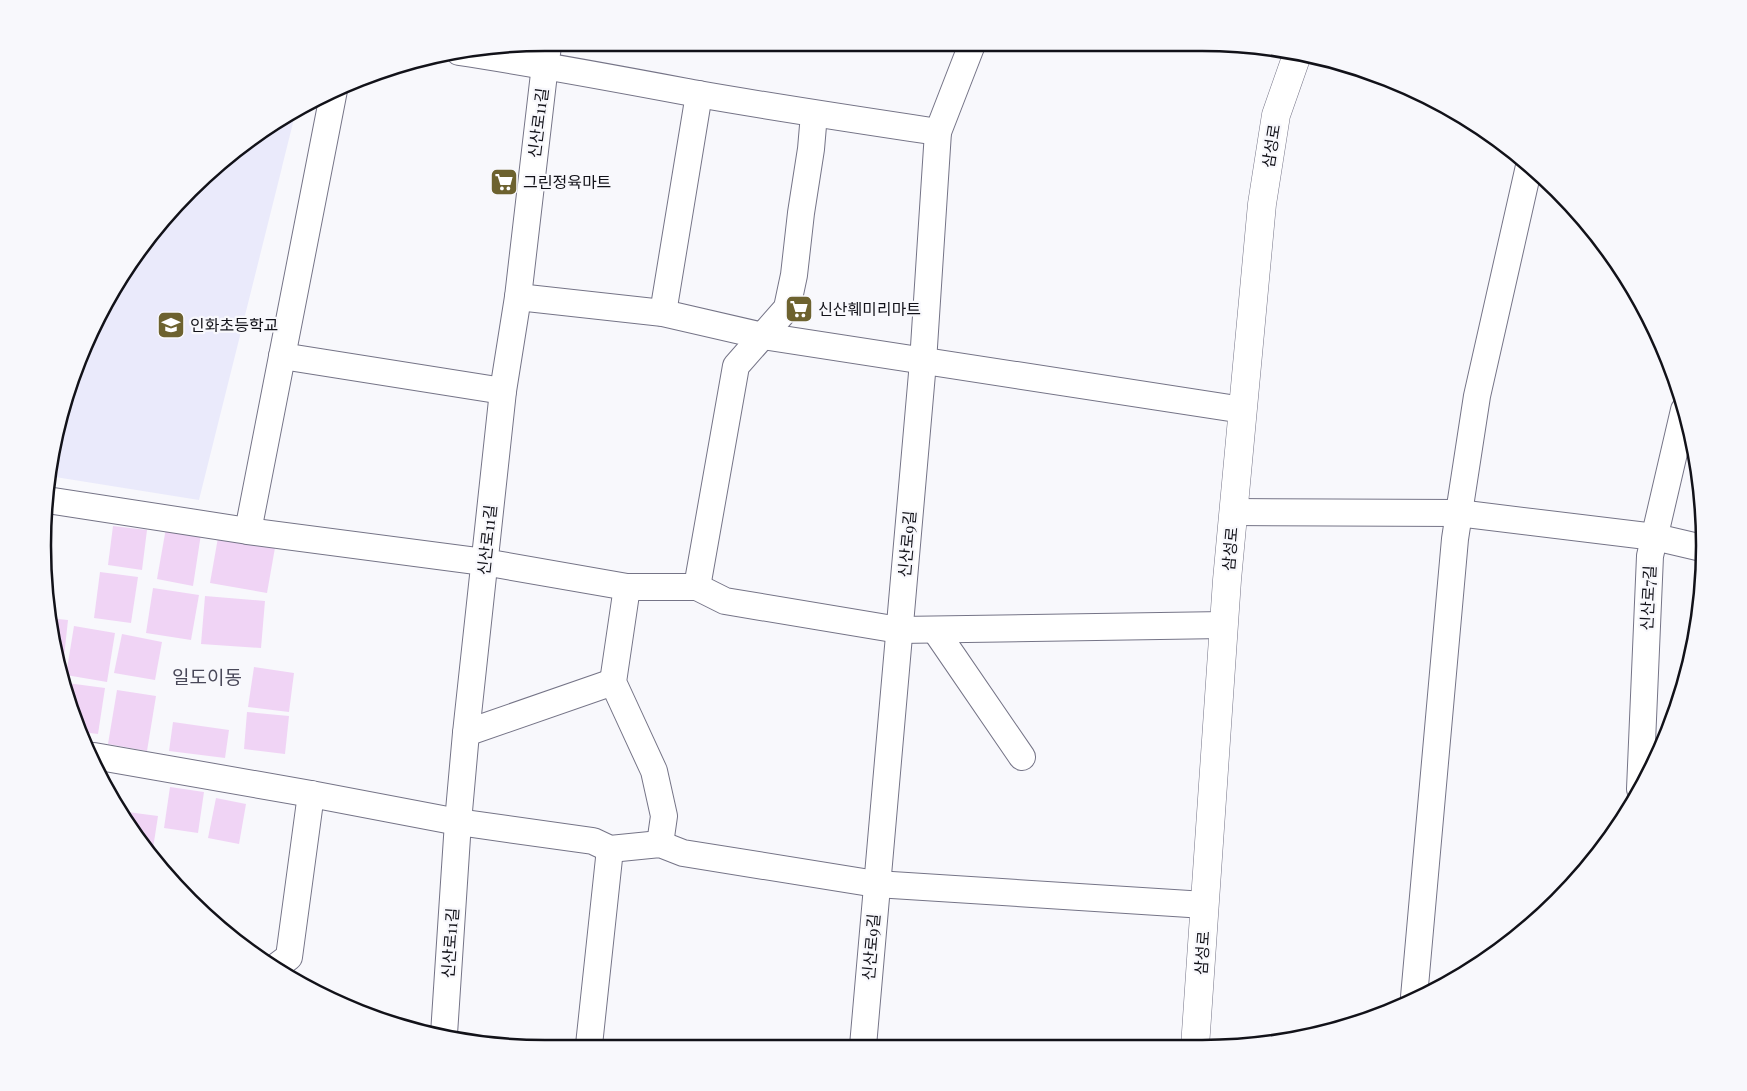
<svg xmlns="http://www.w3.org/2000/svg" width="1747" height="1091" font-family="'Playfair Display','Noto Sans KR',serif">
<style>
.built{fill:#eaeafb}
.building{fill:#f0d4f5}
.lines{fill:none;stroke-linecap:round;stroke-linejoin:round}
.minor-casing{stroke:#757487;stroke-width:28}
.tertiary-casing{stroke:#757487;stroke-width:29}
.minor{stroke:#fff;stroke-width:26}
.tertiary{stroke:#fff;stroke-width:28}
.labels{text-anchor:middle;stroke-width:4.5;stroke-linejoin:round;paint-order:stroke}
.street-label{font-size:16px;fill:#121219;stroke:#f8f8fc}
.poi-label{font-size:16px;fill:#121219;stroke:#f8f8fc;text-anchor:start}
.quarter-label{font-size:19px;fill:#494859;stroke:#f8f8fc}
.rim{fill:none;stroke:#121219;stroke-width:2.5}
</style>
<rect width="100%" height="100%" fill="#f8f8fc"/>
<!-- built -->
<polygon class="built" points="296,111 199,500 49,476 52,448 69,384 127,266 190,190 240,146"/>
<!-- building -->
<g class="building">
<polygon points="113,526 147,530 142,570 108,565"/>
<polygon points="166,528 201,534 193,586 157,579"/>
<polygon points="219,532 276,542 267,593 210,583"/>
<polygon points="100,572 138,577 131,623 94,618"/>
<polygon points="153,588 199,595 191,640 146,633"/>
<polygon points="205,596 265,601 261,648 201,644"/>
<polygon points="48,618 68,620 64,657 58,661"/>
<polygon points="74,626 115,633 107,682 66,675"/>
<polygon points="122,634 162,642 155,680 114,673"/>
<polygon points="254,667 294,673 289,712 248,707"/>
<polygon points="67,683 105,688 98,734 82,732 69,707 65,691"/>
<polygon points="117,690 156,696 147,751 108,744"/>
<polygon points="247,712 289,716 285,754 244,749"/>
<polygon points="173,722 229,730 225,758 169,751"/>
<polygon points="170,787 204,792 198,833 164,828"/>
<polygon points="216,798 246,804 239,844 208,838"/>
<polygon points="120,811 158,816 152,855 127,825"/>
<polygon points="166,873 179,875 177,885"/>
</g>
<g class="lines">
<!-- minor casing -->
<g class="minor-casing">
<g id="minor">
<path d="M 459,52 C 539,64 618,79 698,94 C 778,108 858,120 938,132"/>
<polyline points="518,297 663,313 763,336 1243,410"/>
<polyline points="663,313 699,94"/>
<polyline points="282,356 503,391"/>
<polyline points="47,500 248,531 484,562 627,587 697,587 725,601 899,630 1224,625"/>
<polyline points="1233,512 1458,513 1655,537 1702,548"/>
<polyline points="248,531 334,90"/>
<polyline points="627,587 613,682 654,771 664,816 660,844"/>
<polyline points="697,587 736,366 787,308 794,275 801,213 811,149 814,114"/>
<polyline points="935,630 1022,757"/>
<polyline points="466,733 613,682"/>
<polyline points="94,756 311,794 458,822 593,841 610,849 660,844 683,853 876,884 1205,905"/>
<polyline points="1640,789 1650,556 1684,410"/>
<polyline points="277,966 289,957 311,794"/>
<polyline points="1414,997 1455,539 1477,396 1529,166"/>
<polyline points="444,1034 458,822 466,733 503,391 518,297 545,65 548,47"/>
<polyline points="589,1045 610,849"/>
<polyline points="863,1046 923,362 938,132 971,47"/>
</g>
</g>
<!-- tertiary casing -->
<g class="tertiary-casing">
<polyline id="tertiary" points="1195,1047 1227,580 1262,204 1276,115 1297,55"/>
</g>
<!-- minor -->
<use href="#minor" class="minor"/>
<!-- tertiary -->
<use href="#tertiary" class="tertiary"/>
</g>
<!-- icons -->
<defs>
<g id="supermarket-square" transform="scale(1.4375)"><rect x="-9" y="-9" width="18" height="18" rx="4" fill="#6d622f" stroke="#f8f8fc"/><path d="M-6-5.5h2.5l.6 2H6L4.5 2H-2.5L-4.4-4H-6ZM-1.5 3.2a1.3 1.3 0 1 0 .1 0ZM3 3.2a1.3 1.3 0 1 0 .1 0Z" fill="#fff"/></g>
<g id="school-square" transform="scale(1.4375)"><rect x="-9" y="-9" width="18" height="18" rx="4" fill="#6d622f" stroke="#f8f8fc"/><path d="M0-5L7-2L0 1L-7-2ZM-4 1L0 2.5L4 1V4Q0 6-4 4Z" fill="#fff"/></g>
</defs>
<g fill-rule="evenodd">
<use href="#supermarket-square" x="504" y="182"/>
<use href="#supermarket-square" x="799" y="309"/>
<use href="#school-square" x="171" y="325"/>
</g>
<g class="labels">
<!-- street labels -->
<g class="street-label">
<text transform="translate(538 123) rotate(-83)" y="6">신산로11길</text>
<text transform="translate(1271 146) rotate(-81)" y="6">삼성로</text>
<text transform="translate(487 540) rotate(-84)" y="6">신산로11길</text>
<text transform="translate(907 544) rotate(-85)" y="6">신산로9길</text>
<text transform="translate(1230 549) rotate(-85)" y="6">삼성로</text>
<text transform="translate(1648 598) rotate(-87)" y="6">신산로7길</text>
<text transform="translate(450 943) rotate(-86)" y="6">신산로11길</text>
<text transform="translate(871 947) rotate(-85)" y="6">신산로9길</text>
<text transform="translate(1202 953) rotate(-86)" y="6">삼성로</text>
</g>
<!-- poi labels -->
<g class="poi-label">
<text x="523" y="188">그린정육마트</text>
<text x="818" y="315">신산훼미리마트</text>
<text x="190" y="331">인화초등학교</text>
</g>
<!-- quarter labels -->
<g class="quarter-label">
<text x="207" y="684">일도이동</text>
</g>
</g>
<!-- crop -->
<path d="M0 0H1747V1091H0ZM545 51H1202A494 494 0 0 1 1696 545V546A494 494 0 0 1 1202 1040H545A494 494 0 0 1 51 546V545A494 494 0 0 1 545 51Z" fill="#f8f8fc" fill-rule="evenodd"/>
<path class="rim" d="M545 51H1202A494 494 0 0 1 1696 545V546A494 494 0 0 1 1202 1040H545A494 494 0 0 1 51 546V545A494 494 0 0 1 545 51Z"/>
</svg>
